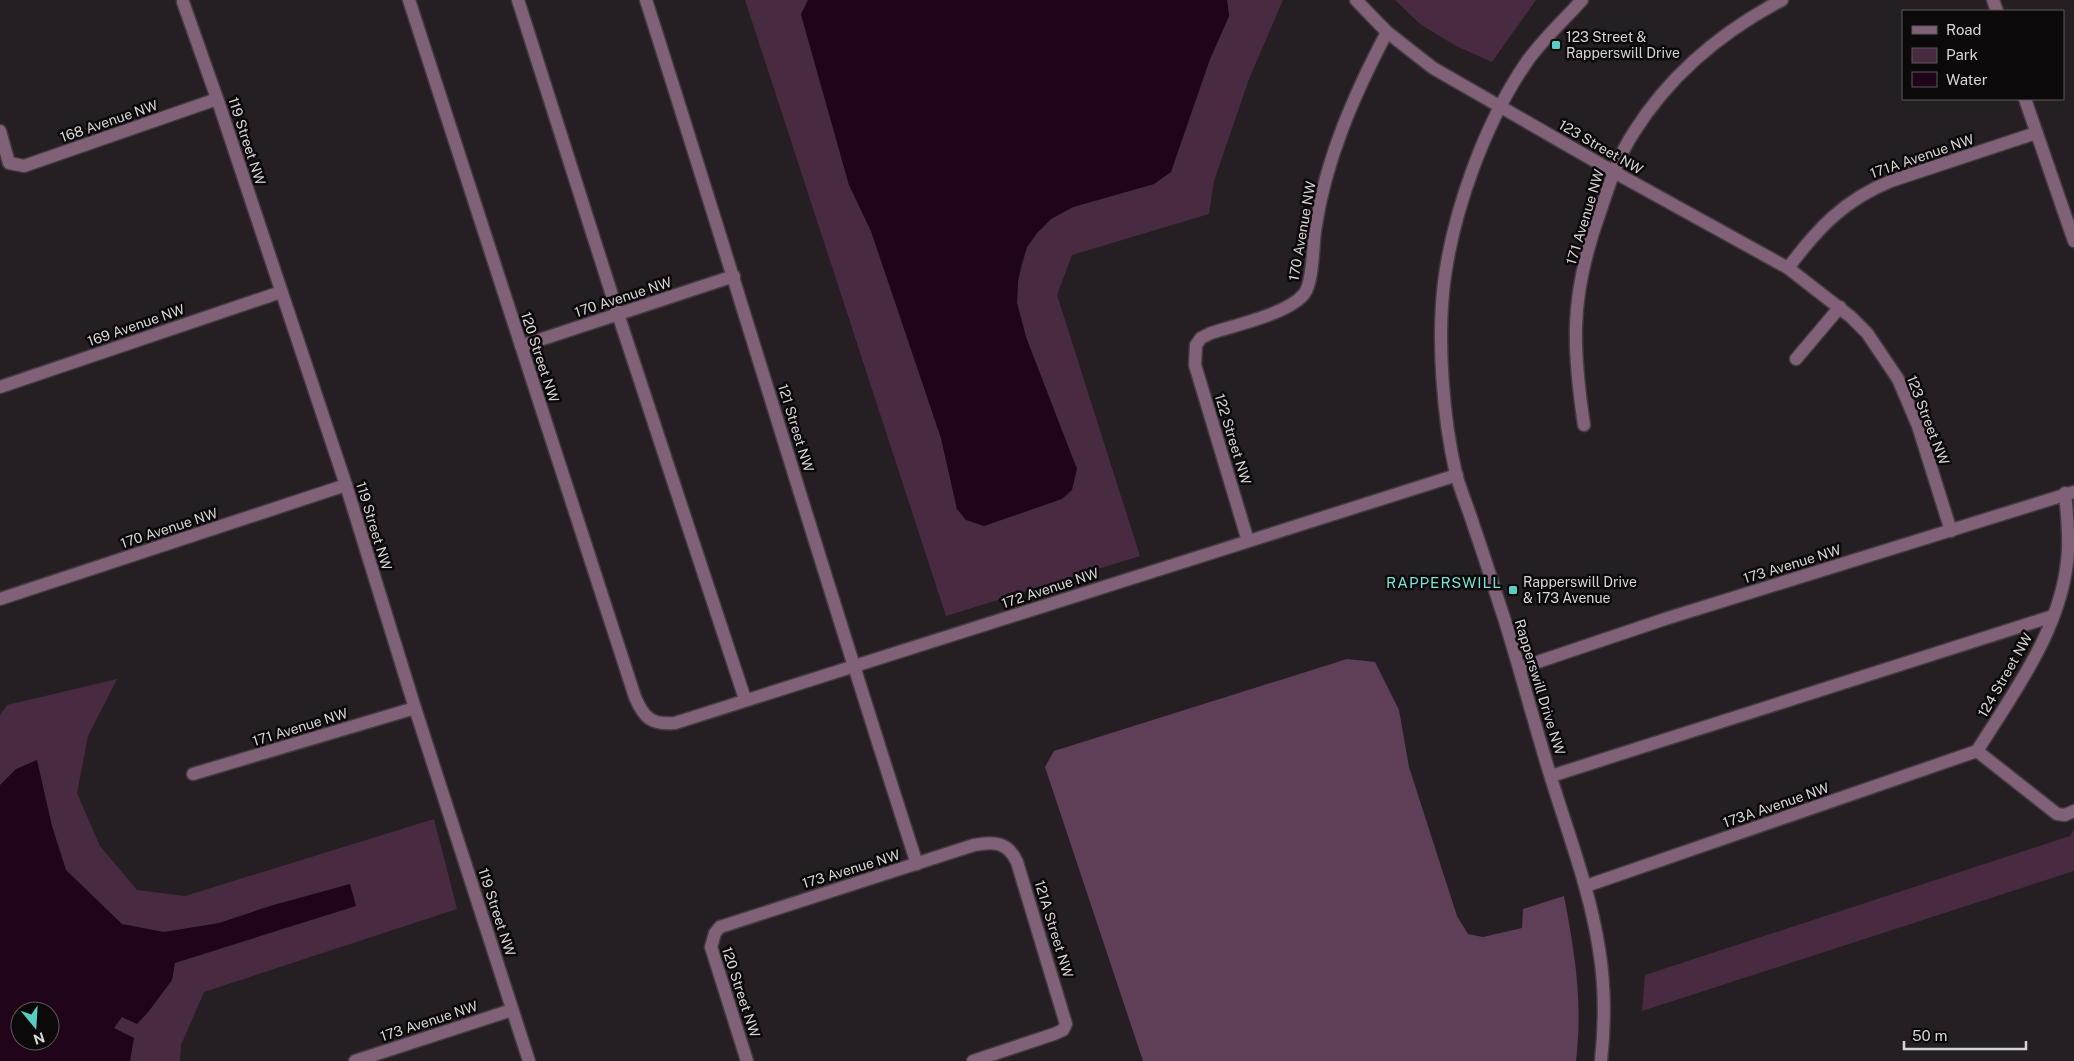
<svg xmlns="http://www.w3.org/2000/svg" width="2074" height="1061" font-family="'Public Sans',sans-serif">
<style>
.green{fill:#482b40;fill-rule:evenodd}
.forest{fill:#5f3f57}
.water{fill:#20051a;fill-rule:evenodd}
.lines{fill:none;stroke-linecap:round;stroke-linejoin:round}
.minor-casing{stroke:#423c40;stroke-width:15}
.minor{stroke:#816178;stroke-width:12}
.poi-dot{fill:#56cec3;stroke:#0c090b;stroke-width:2}
.labels{text-anchor:middle;stroke-width:5;stroke-linejoin:round;paint-order:stroke}
.poi-label{font-size:14px;fill:#d9d4d7;stroke:#0c090b;text-anchor:start}
.street-label{font-size:14px;fill:#d9d4d7;stroke:#0c090b}
.neighbourhood-label{font-size:15px;letter-spacing:1px;fill:#78e2d7;stroke:#0c090b}
</style>
<rect width="100%" height="100%" fill="#251f23"/>
<!-- green -->
<g class="green">
<polygon points="745,0 808,0 801,15 849,185 871,231 941,438 957,509 1026,337 1017,303 1018,281 1027,247 1037,233 1051,219 1073,207 1154,184 1194,103 1210,59 1229,16 1227,0 1283,0 1249,79 1214,181 1209,214 1072,255 1057,295 1140,556 946,616"/>
<polygon points="1395,0 1536,0 1492,62 1456,46 1420,24"/>
<path d="M 117,679 L 88,736 L 77,793 L 100,846 L 137,890 L 185,896 L 434,819 L 457,909 L 204,992 L 181,1045 L 180,1061 L 0,1061 L 0,715 L 7,705 ZM 20,1011 L 50,1011 L 50,1041 L 20,1041 Z"/>
<polygon points="2074,829 2074,871 1642,1011 1645,975 2070,836"/>
</g>
<!-- forest -->
<path class="forest" d="M 1347,659 L 1375,662 L 1399,710 L 1409,767 L 1457,916 L 1468,934 L 1483,937 L 1522,928 L 1523,909 L 1564,896 C 1575,954 1583,1002 1576,1061 L 1143,1061 L 1045,767 L 1054,751 Z"/>
<!-- water -->
<g class="water">
<polygon points="808,0 1227,0 1229,16 1210,59 1171,172 1154,184 1073,207 1051,219 1037,233 1027,247 1021,265 1018,281 1017,303 1026,337 1077,469 1072,490 1062,499 984,526 966,520 957,509 941,438 871,231 849,185 801,14"/>
<path d="M 37,760 L 52,826 L 66,870 L 122,924 L 164,932 L 219,923 L 270,906 L 350,884 L 356,906 L 175,963 L 172,980 L 149,1011 L 137,1024 L 122,1017 L 114,1028 L 134,1038 L 130,1061 L 0,1061 L 0,785 L 16,769 ZM 20,1011 L 50,1011 L 50,1041 L 20,1041 Z"/>
</g>
<g class="lines">
<!-- minor casing -->
<g class="minor-casing">
<g id="minor">
<path d="M 409,0 L 635,697 C 644,718 651,725 675,723 L 1457,475"/>
<polyline points="518,0 618,314 745,699"/>
<path d="M 646,0 C 738,288 824,577 917,864"/>
<polyline points="1356,0 1387,32 1433,68 1614,172 1788,268 1851,317 1867,333 1898,379 1918,426 1951,531"/>
<path d="M 1582,0 C 1564,20 1541,41 1526,63 C 1485,123 1453,211 1444,283 C 1437,341 1443,418 1456,474 C 1461,492 1469,510 1474,527 C 1485,558 1494,588 1504,618 C 1521,672 1535,727 1552,781 C 1569,836 1590,891 1599,949 C 1605,985 1605,1024 1601,1061"/>
<polyline points="1993,0 1997,11"/>
<polyline points="183,2 220,107 346,485 415,708 529,1061"/>
<polyline points="2025,99 2074,241"/>
<polyline points="0,131 9,163 24,166 217,99"/>
<path d="M 1788,268 C 1818,228 1844,200 1891,181 L 2036,133"/>
<polyline points="521,346 734,276"/>
<polyline points="1796,359 1840,307"/>
<polyline points="0,387 281,292"/>
<path d="M 1584,425 C 1579,392 1575,360 1576,326 C 1577,287 1587,248 1600,212 C 1609,185 1618,156 1634,132 C 1670,75 1723,31 1782,0"/>
<path d="M 1248,541 L 1195,365 L 1196,345 L 1201,338 L 1211,333 C 1235,325 1288,314 1304,294 C 1313,284 1313,245 1315,231 C 1325,160 1354,95 1387,32"/>
<polyline points="0,599 346,485"/>
<polyline points="1520,668 1668,618 2074,492"/>
<path d="M 1977,751 C 2015,690 2064,626 2068,551 C 2069,531 2067,513 2065,493"/>
<polyline points="1977,751 2057,814 2065,815 2074,811"/>
<polyline points="193,774 415,708"/>
<polyline points="1551,776 2053,616"/>
<polyline points="1586,886 1977,751"/>
<polyline points="355,1061 512,1010"/>
<path d="M 747,1061 L 711,947 L 715,933 L 720,927 L 974,845 C 994,841 1008,842 1017,862 L 1066,1024 L 1063,1030 L 1054,1034 L 973,1061"/>
</g>
</g>
<!-- minor -->
<use href="#minor" class="minor"/>
</g>
<!-- markers -->
<g class="poi-dot">
<rect x="1551" y="40" width="10" height="10" rx="2.5"/>
<rect x="1508" y="585" width="10" height="10" rx="2.5"/>
</g>
<g class="labels">
<!-- poi labels -->
<g class="poi-label">
<text x="1566" y="42">123 Street &amp;<tspan x="1566" dy="16">Rapperswill Drive</tspan></text>
<text x="1523" y="587">Rapperswill Drive<tspan x="1523" dy="16">&amp; 173 Avenue</tspan></text>
</g>
<!-- street labels -->
<g class="street-label">
<text transform="translate(109 121) rotate(-19)" y="5">168 Avenue NW</text>
<text transform="translate(247 141) rotate(72)" y="5">119 Street NW</text>
<text transform="translate(1601 147) rotate(30)" y="5">123 Street NW</text>
<text transform="translate(1922 156) rotate(-19)" y="5">171A Avenue NW</text>
<text transform="translate(1585 217) rotate(-73)" y="5">171 Avenue NW</text>
<text transform="translate(1302 231) rotate(-80)" y="5">170 Avenue NW</text>
<text transform="translate(623 297) rotate(-18)" y="5">170 Avenue NW</text>
<text transform="translate(136 325) rotate(-19)" y="5">169 Avenue NW</text>
<text transform="translate(540 357) rotate(72)" y="5">120 Street NW</text>
<text transform="translate(1928 420) rotate(69)" y="5">123 Street NW</text>
<text transform="translate(796 428) rotate(73)" y="5">121 Street NW</text>
<text transform="translate(1233 439) rotate(73)" y="5">122 Street NW</text>
<text transform="translate(374 526) rotate(73)" y="5">119 Street NW</text>
<text transform="translate(169 528) rotate(-18)" y="5">170 Avenue NW</text>
<text transform="translate(1792 564) rotate(-17)" y="5">173 Avenue NW</text>
<text transform="translate(1050 588) rotate(-18)" y="5">172 Avenue NW</text>
<text transform="translate(2005 675) rotate(-60)" y="5">124 Street NW</text>
<text transform="translate(1540 687) rotate(73)" y="5">Rapperswill Drive NW</text>
<text transform="translate(300 727) rotate(-17)" y="5">171 Avenue NW</text>
<text transform="translate(1776 805) rotate(-19)" y="5">173A Avenue NW</text>
<text transform="translate(851 869) rotate(-17)" y="5">173 Avenue NW</text>
<text transform="translate(497 912) rotate(72)" y="5">119 Street NW</text>
<text transform="translate(1054 929) rotate(73)" y="5">121A Street NW</text>
<text transform="translate(741 992) rotate(72)" y="5">120 Street NW</text>
<text transform="translate(429 1021) rotate(-18)" y="5">173 Avenue NW</text>
</g>
<!-- neighbourhood labels -->
<g class="neighbourhood-label">
<text x="1444" y="588">RAPPERSWILL</text>
</g>
</g>
<!-- legend -->
<rect x="1902" y="10" width="162" height="90" fill="#0c090b" stroke="#5e5a5d"/>
<rect x="1912" y="26" width="25" height="8" fill="#816178" stroke="#5e5a5d"/>
<text x="1946" y="35" font-size="15" fill="#d9d4d7">Road</text>
<rect x="1912" y="48" width="25" height="15" fill="#482b40" stroke="#5e5a5d"/>
<text x="1946" y="60" font-size="15" fill="#d9d4d7">Park</text>
<rect x="1912" y="72" width="25" height="15" fill="#20051a" stroke="#5e5a5d"/>
<text x="1946" y="85" font-size="15" fill="#d9d4d7">Water</text>
<!-- north arrow -->
<g transform="translate(35 1026) rotate(162)"><circle r="24" fill="#0c090b" stroke="#5e5a5d"/>
<path d="M0-4L9 19L0 12L-9 19Z" fill="#56cec3"/>
<text y="-8" font-size="14" font-weight="bold" text-anchor="middle" fill="#d9d4d7">N</text>
</g>
<!-- scale -->
<path d="M1904 1041v8h122v-8" fill="none" stroke="#d9d4d7" stroke-width="2.5"/>
<text x="1912" y="1041" font-size="15" fill="#d9d4d7" stroke="#0c090b" stroke-width="4" paint-order="stroke">50 m</text>
</svg>
